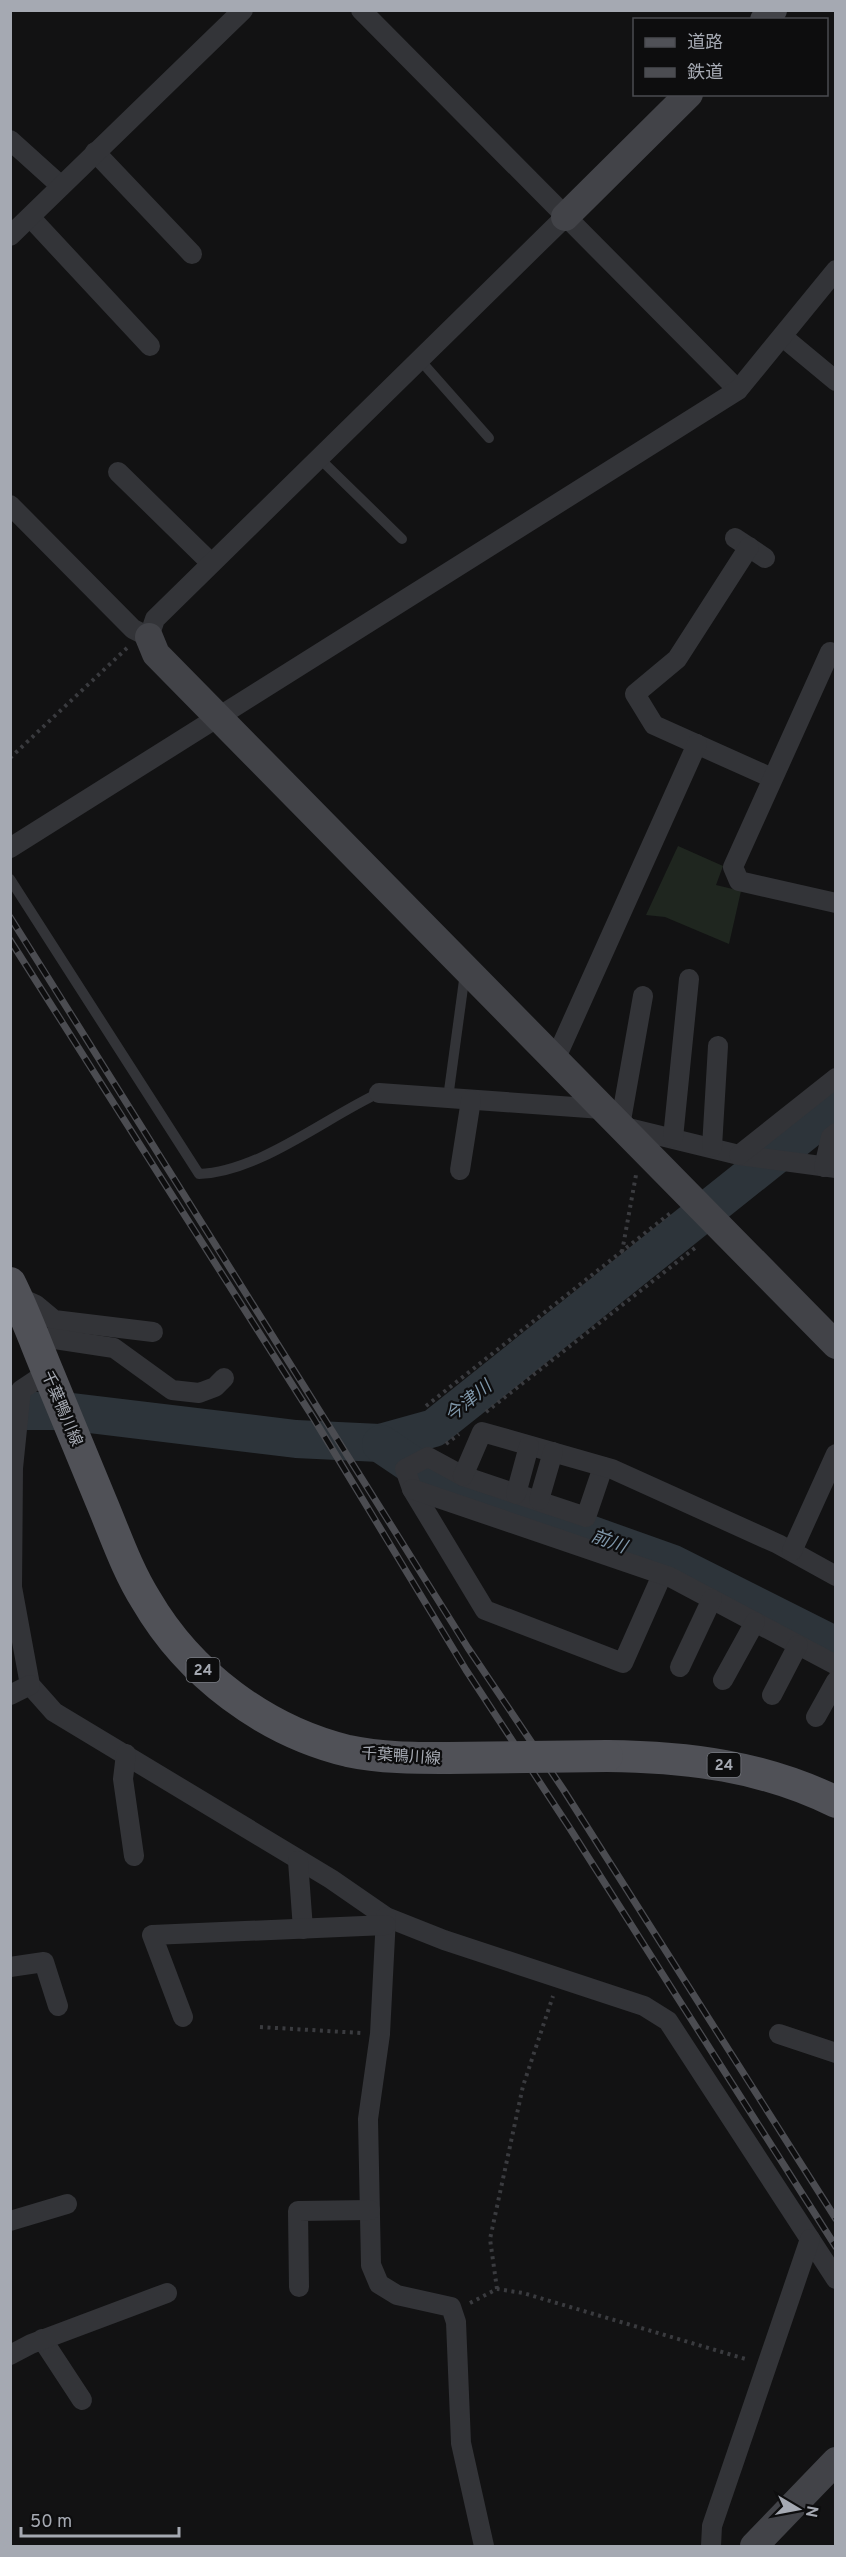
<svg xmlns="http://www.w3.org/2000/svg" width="846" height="2557" font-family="Overpass,'Noto Sans JP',sans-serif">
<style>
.green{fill:#1f261f}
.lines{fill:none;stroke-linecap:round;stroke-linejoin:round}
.river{stroke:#2d343a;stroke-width:38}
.path{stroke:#3a3b3f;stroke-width:4;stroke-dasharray:3 4.5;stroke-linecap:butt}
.lane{stroke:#333438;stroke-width:10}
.street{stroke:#333438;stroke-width:20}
.secondary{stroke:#424348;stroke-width:28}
.primary{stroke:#505157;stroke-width:32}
.rail-casing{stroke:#4b4c51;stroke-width:7}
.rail{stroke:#0d0d0e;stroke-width:4.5;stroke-dasharray:14;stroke-linecap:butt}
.primary-bridge{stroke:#505157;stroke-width:32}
.labels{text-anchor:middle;stroke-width:4.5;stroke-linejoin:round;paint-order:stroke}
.shield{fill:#0d0d0e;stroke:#777a81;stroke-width:1.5}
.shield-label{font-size:15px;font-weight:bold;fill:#a5a9b2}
.street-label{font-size:16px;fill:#a5a9b2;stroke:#0d0d0e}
.water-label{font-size:18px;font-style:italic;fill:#7f97aa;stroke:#0d0d0e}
</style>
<rect width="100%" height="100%" fill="#121213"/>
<!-- green -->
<polygon class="green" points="678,846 723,866 716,885 741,891 729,944 665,917 646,915"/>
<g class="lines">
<!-- river -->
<g class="river">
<polyline points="10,1411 64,1411 296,1439 380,1443 434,1428 836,1107"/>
<polyline points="381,1444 430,1477 673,1564 836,1646"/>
</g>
<!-- path -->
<g class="path">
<polyline points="10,758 127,648"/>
<polyline points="622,1252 636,1175"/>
<polyline points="426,1406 673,1211"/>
<polyline points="486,1412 695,1248"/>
<polyline points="446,1444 459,1434"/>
<polyline points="260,2027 361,2033"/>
<polyline points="497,2289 490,2239 523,2086 553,1996"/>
<polyline points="470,2303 497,2289 523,2293 749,2360"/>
</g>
<!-- lane -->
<g class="lane">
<polyline points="420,360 489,438"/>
<polyline points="319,458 402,539"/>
<path d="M 10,879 L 199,1174 C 259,1172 325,1118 379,1093"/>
<polyline points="448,1098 465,973"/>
</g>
<!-- street -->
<g class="street">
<polyline points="361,10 738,390"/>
<polyline points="10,140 61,186"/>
<polyline points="95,152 192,254"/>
<polyline points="30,217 150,346"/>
<polyline points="10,236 243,10"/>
<polyline points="783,337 836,381"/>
<polyline points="118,472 211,563"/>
<polyline points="10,505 133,629 149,637 155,619 565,217"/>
<polyline points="735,538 765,558"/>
<polyline points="749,547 677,659 635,694 654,725 772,778"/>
<polyline points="836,655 830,652 733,867 739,881 836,903"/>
<polyline points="10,848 738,390 836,270"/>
<polyline points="643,996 620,1126 739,1155 836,1168"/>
<polyline points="555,1060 697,744"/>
<polyline points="379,1093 602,1109"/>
<polyline points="673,1138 689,979"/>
<polyline points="712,1147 718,1046"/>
<polyline points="739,1155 836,1078"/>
<polyline points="824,1167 831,1137 836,1133"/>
<polyline points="460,1170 471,1100"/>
<polyline points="18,1297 36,1305 54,1320 153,1332"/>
<polyline points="35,1336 114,1348 172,1390 199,1393 215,1387 224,1378"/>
<polyline points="48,1372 21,1390 13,1468 12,1587 30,1685 54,1712 331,1879 386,1917 444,1940 644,2006 668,2021 836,2279"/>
<polyline points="603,1467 586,1517 463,1476 428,1457 405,1469 412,1489 485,1610 623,1663 662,1575"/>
<polyline points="463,1476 482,1432 612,1469 778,1544 836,1576"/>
<polyline points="412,1489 670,1577 836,1665"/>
<polyline points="516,1494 529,1446"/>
<polyline points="539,1500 553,1452"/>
<polyline points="792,1551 836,1454"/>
<polyline points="680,1667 712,1599"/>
<polyline points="723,1680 755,1622"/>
<polyline points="10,1695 30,1685"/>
<polyline points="772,1695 798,1645"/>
<polyline points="816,1717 836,1681"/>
<polyline points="126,1754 123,1779 134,1856"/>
<polyline points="298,1861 303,1929"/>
<polyline points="386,1917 380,2034 368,2119 371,2265 379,2284 397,2295 451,2307 456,2322 461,2443 484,2546"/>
<polyline points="10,1967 44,1962 58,2006"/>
<polyline points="183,2017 152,1935 386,1925"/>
<polyline points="779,2034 836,2053"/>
<polyline points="10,2221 67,2204"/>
<polyline points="299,2287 298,2211 370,2210"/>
<polyline points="42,2339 82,2400"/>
<polyline points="10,2355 31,2344 167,2293"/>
<polyline points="711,2546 712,2526 810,2239"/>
</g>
<!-- secondary -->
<g class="secondary">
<polyline points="764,20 773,10"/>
<polyline points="565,217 689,94"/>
<polyline points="149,637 156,654 836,1345"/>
<polyline points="754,2546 836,2461"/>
</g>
<!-- primary -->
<g class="primary">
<path d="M 10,1283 C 25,1313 36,1344 49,1375 C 66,1417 84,1459 101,1501 C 115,1534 127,1570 146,1600 C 189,1674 265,1731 348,1751 C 381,1758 414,1758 448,1758"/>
<path d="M 607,1756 C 688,1757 763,1766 836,1802"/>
</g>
<!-- rail casing -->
<g class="rail-casing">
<g id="rail">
<polyline points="10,917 468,1648 563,1789 836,2219"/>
<polyline points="10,940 314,1419 466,1670 569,1827 836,2247"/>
</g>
</g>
<!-- rail -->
<use href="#rail" class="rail"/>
<!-- primary-bridge -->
<polyline class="primary-bridge" points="448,1758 607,1756"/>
</g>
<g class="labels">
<!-- shield labels -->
<g class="shield">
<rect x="186.5" y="1658" width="33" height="24" rx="4.5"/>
<rect x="707.5" y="1753" width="33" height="24" rx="4.5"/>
</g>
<g class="shield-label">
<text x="203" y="1675">24</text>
<text x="724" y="1770">24</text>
</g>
<!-- street labels -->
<g class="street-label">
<text transform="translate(63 1408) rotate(67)" y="6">千葉鴨川線</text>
<text transform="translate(401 1755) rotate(4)" y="6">千葉鴨川線</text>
</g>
<!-- water labels -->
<g class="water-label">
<text transform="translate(468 1401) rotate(-39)" y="6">今津川</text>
<text transform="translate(609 1541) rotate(20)" y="6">前川</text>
</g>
</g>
<!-- border -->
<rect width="846" height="2557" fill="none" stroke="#a5a9b2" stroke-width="24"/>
<!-- legend -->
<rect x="633" y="18" width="195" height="78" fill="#0d0d0e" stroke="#4a4b50" stroke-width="1.5"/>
<rect x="645" y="38" width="30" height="9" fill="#505157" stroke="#4a4b50" stroke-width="1.5"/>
<text x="687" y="48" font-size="18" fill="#a5a9b2">道路</text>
<rect x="645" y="68" width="30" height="9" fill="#4b4c51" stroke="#4a4b50" stroke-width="1.5"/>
<text x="687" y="78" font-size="18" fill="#a5a9b2">鉄道</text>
<!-- north arrow -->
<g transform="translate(798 2509) rotate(100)" stroke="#0d0d0e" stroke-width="4.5" paint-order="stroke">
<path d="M0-4.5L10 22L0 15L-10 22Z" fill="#a5a9b2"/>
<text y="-9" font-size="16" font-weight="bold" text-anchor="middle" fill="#a5a9b2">N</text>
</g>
<!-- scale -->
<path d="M21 2527v9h158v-9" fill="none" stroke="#a5a9b2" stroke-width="3"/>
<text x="30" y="2527" font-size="18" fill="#a5a9b2" stroke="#0d0d0e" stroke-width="4.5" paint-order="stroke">50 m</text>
</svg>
